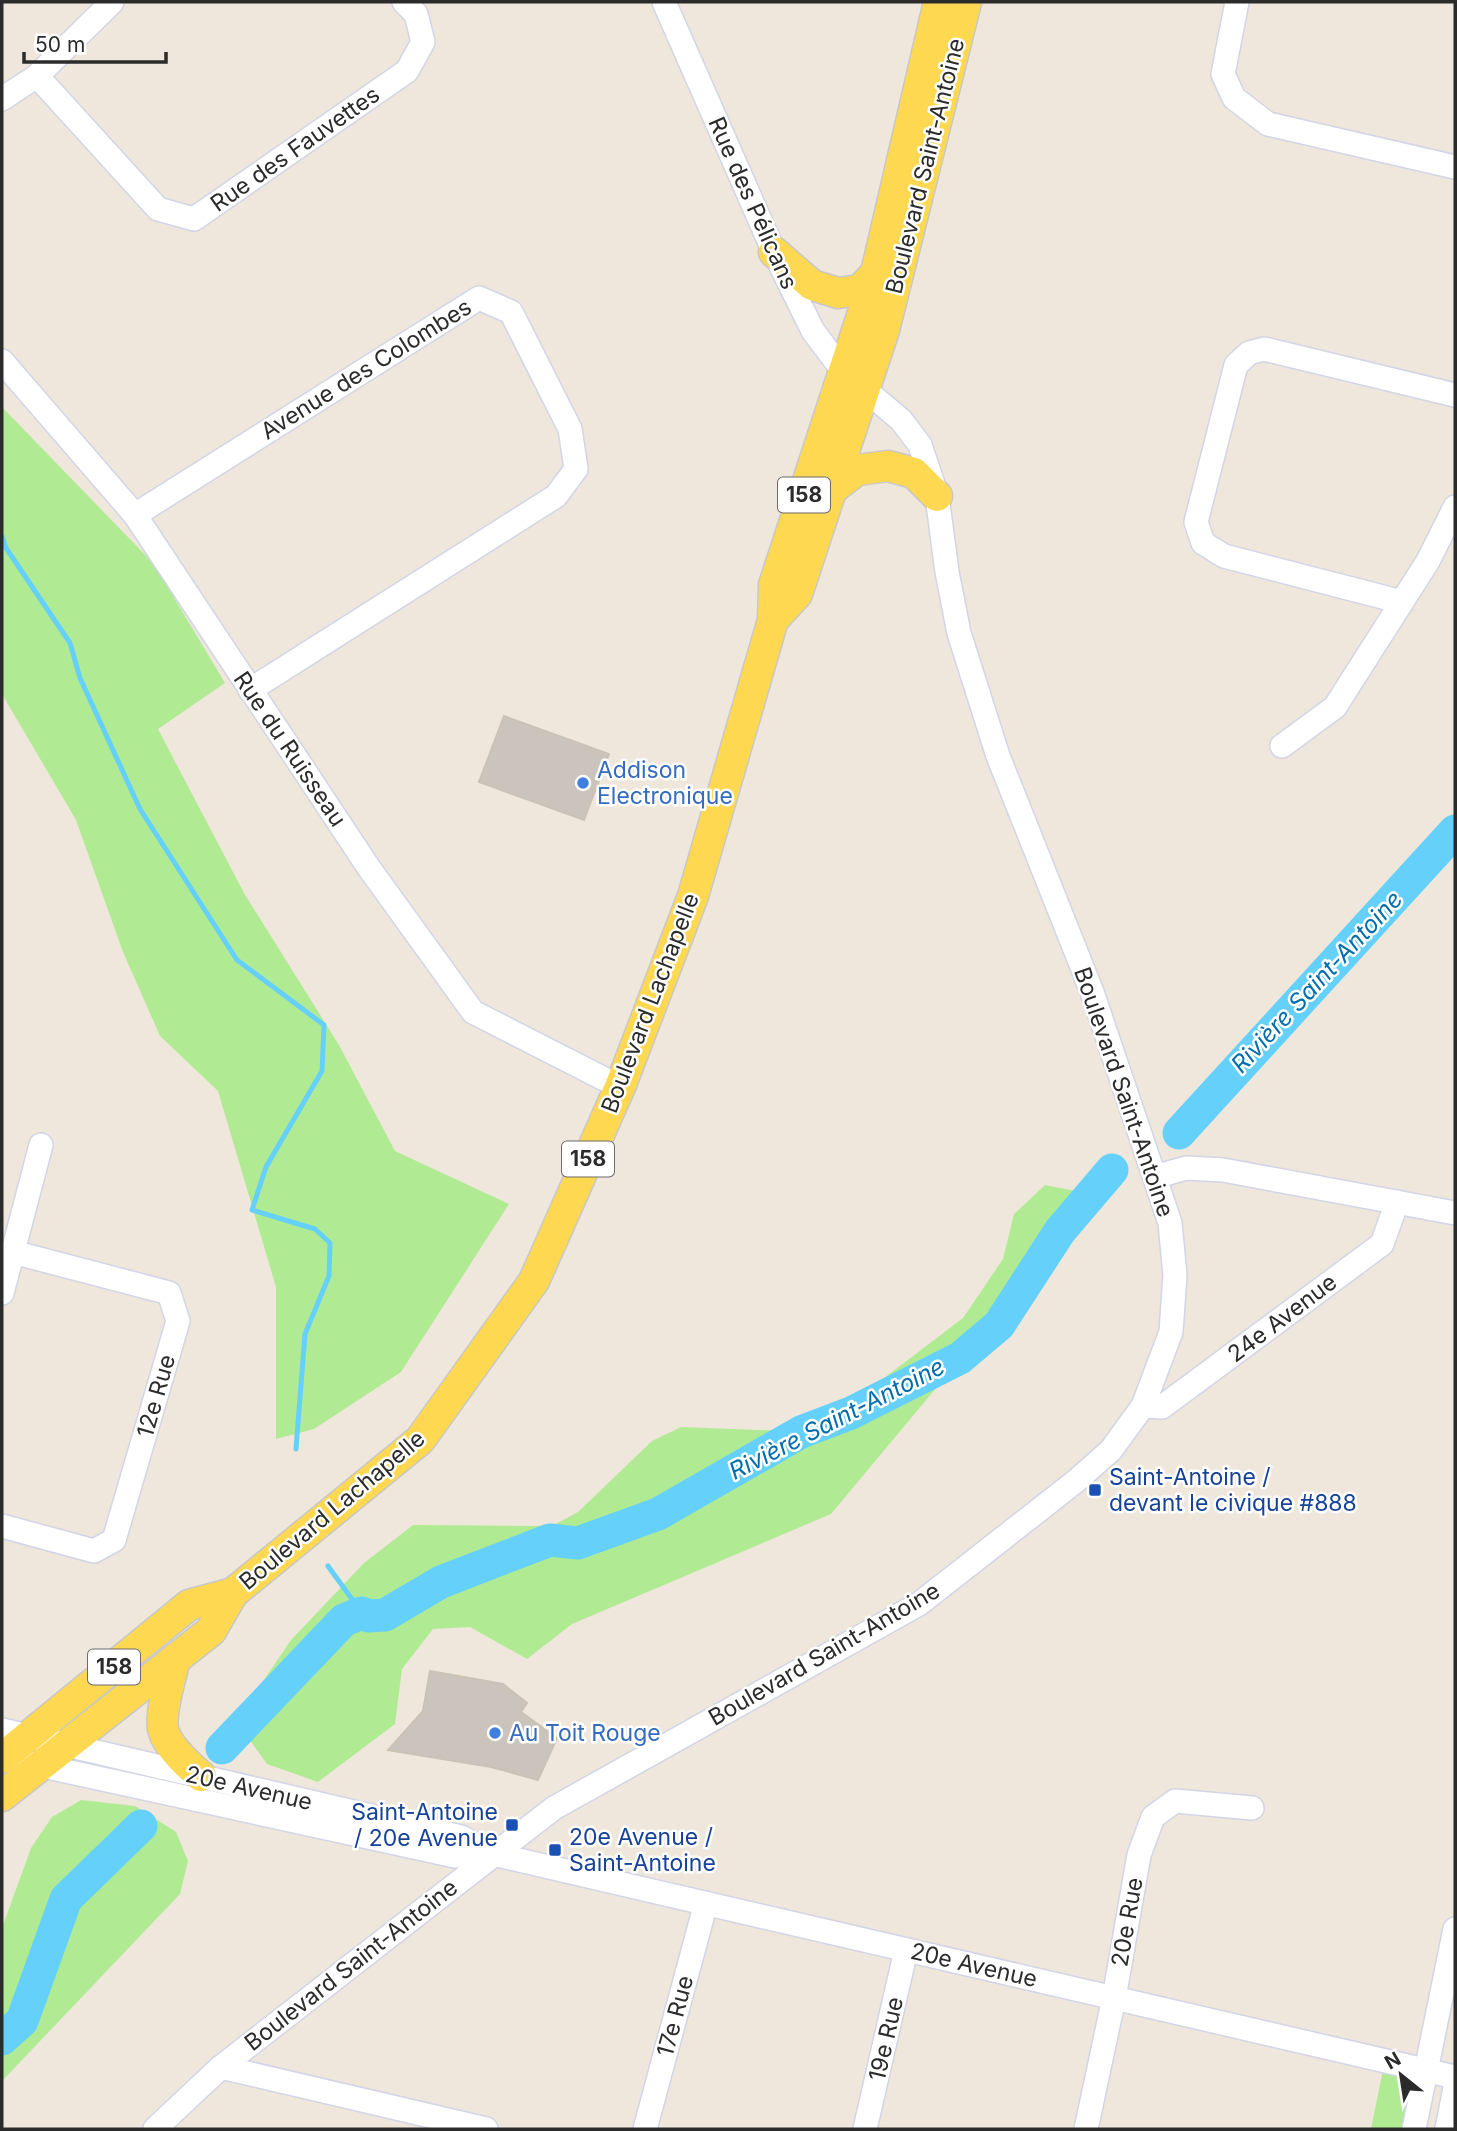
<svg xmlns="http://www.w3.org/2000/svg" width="1457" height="2131" font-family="Inter,sans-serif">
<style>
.green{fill:#b0eb93}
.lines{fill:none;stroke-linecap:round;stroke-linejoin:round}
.stream{stroke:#65d1fb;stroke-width:5}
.river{stroke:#65d1fb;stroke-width:33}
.building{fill:#cac4bc;stroke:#cac3b5;stroke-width:2}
.minor-casing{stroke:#d1d5e6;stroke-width:26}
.major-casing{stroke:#c8c8c8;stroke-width:33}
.minor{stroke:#fff;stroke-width:23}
.major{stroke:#ffd851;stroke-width:30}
.shop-dot{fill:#3f7fe0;stroke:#fff;stroke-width:2.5}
.transit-dot{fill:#1a4fb4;stroke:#fff;stroke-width:2.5}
.labels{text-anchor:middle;stroke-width:5;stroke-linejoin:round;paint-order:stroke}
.shield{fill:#fff;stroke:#6b6b6b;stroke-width:2}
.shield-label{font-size:21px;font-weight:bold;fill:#2b2b2b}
.street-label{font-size:23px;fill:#2b2b2b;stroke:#fff}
.shop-label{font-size:23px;fill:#366cbe;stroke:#fff;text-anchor:start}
.transit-label{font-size:23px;fill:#164399;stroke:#fff;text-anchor:start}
.water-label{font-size:24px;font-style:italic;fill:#006eab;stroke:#fff}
</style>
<rect width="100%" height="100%" fill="#efe7dc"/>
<!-- green -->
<g class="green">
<polygon points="2,407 154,564 225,683 158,729 244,893 339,1045 395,1151 509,1204 401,1372 314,1429 276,1439 276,1287 218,1091 160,1036 123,952 76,820 2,694"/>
<polygon points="1045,1185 1081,1192 1013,1296 831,1514 572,1624 527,1659 470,1627 433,1629 402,1669 395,1724 318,1782 267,1764 236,1721 291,1640 364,1563 413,1525 552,1526 578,1512 652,1441 681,1427 813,1432 963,1318 1003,1259 1014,1214"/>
<polygon points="81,1800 135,1806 176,1832 188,1861 180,1894 2,2081 2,1928 31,1848 52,1817"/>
<polygon points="1385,2060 1426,2070 1414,2129 1371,2129"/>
</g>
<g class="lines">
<!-- stream -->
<g class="stream">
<polyline points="2,536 6,548 70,643 80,678 140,809 237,960 324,1025 322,1071 266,1167 252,1210 315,1229 330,1243 329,1276 305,1334 296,1449"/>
<polyline points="328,1566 362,1613"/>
</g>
<!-- river -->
<g class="river">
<polyline points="1179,1133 1455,831"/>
<polyline points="222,1748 344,1620 362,1613 368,1616 385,1615 441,1582 550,1540 578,1543 658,1514 801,1432 851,1413 960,1358 999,1325 1060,1231 1112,1170"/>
<polyline points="2,2039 22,2021 66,1899 141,1826"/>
</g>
</g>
<!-- building -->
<g class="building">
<polygon points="504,716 609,754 584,820 479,782"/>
<polygon points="430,1671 503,1684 527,1703 521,1712 557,1738 538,1780 491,1767 388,1750 423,1711"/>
</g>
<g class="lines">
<!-- minor casing -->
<g class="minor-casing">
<g id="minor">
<polyline points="1237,2 1223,74 1234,98 1268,124 1455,167"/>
<polyline points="37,76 158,209 194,219 407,71 423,42 416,14 404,2"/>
<polyline points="2,99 37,76 112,2"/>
<polyline points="2,361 135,515 369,868 473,1012 620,1087"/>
<polyline points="135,515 479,298 511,312 570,429 576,469 556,496 250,690"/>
<polyline points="1402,602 1224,556 1203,543 1196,522 1236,365 1249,353 1264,349 1455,395"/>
<polyline points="1282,746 1335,707 1428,561 1455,507"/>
<polyline points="1155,1177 1186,1168 1223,1170 1455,1213"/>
<polyline points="2,1293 41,1145"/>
<polyline points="1143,1406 1162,1407 1382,1244 1397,1202"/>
<polyline points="2,1526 94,1551 114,1540 178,1321 169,1293 13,1252"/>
<polyline points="2,1730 461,1837 493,1854 1455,2077"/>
<polyline points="29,1763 455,1856 492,1854"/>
<polyline points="221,2067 486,2129"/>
<polyline points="155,2129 221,2067 554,1808 919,1604 1076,1481 1111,1450 1143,1406 1171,1332 1175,1275 1170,1223 1092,992 998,756 959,633 947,572 937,496 920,445 901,420 844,372 813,331 774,252 664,2"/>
<polyline points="645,2129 706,1903"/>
<polyline points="865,2129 906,1950"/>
<polyline points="1086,2129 1114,1998 1139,1855 1153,1817 1175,1801 1252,1808"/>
<polyline points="1414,2129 1455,1929"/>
<polyline points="1447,2129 1455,2088"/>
</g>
</g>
<!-- major casing -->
<g class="major-casing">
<g id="major">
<polyline points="774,252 812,285 838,293 860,290 876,273"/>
<polyline points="831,490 857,470 888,466 914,473 937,496"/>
<polyline points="773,620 797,594 884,330 966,2"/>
<path d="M 175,1659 C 171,1677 160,1711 163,1729 C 167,1746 188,1765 201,1776"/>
<polyline points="2,1758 189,1605 233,1593"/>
<polyline points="2,1796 211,1631 233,1593 420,1440 534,1281 620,1087 693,896 773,620 774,585 876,273 939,2"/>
</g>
</g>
<!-- minor -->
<use href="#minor" class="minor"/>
<!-- major -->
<use href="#major" class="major"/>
</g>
<!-- markers -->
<g class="shop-dot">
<circle cx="583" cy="783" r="7"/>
<circle cx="495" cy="1733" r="7"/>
</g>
<g class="transit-dot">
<rect x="1088" y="1483" width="14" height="14" rx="3.5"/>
<rect x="505" y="1818" width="14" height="14" rx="3.5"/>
<rect x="548" y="1843" width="14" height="14" rx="3.5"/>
</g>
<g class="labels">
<!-- shield labels -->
<g class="shield">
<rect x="778" y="477.5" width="52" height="35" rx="5"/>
<rect x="562" y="1141.5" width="52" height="35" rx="5"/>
<rect x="88" y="1649.5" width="52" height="35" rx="5"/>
</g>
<g class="shield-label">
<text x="804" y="502">158</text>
<text x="588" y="1166">158</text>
<text x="114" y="1674">158</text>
</g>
<!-- street labels -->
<g class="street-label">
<text transform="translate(295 149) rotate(-35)" y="8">Rue des Fauvettes</text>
<text transform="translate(925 166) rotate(-76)" y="8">Boulevard Saint-Antoine</text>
<text transform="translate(753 203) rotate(66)" y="8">Rue des Pélicans</text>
<text transform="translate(366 369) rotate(-32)" y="8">Avenue des Colombes</text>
<text transform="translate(290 749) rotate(56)" y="8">Rue du Ruisseau</text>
<text transform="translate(650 1003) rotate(-69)" y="8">Boulevard Lachapelle</text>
<text transform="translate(1124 1092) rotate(71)" y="8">Boulevard Saint-Antoine</text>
<text transform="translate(1282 1318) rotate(-37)" y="8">24e Avenue</text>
<text transform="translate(156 1396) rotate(-74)" y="8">12e Rue</text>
<text transform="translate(332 1510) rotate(-40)" y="8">Boulevard Lachapelle</text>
<text transform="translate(824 1654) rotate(-30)" y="8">Boulevard Saint-Antoine</text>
<text transform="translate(249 1788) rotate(13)" y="8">20e Avenue</text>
<text transform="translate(1127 1922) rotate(-80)" y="8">20e Rue</text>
<text transform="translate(351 1965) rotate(-38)" y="8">Boulevard Saint-Antoine</text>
<text transform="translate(974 1965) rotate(13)" y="8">20e Avenue</text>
<text transform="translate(675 2016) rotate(-75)" y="8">17e Rue</text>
<text transform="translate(886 2039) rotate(-77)" y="8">19e Rue</text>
</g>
<!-- shop labels -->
<g class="shop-label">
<text x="597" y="778">Addison<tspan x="597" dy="26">Electronique</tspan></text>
<text x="509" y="1741">Au Toit Rouge</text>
</g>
<!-- transit labels -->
<g class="transit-label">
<text x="1109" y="1485">Saint-Antoine /<tspan x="1109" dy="26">devant le civique #888</tspan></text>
<text x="498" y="1820" text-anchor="end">Saint-Antoine<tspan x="498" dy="26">/ 20e Avenue</tspan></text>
<text x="569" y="1845">20e Avenue /<tspan x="569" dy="26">Saint-Antoine</tspan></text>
</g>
<!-- water labels -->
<g class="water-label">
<text transform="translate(1317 982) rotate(-47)" y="8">Rivière Saint-Antoine</text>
<text transform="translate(837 1419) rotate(-27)" y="8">Rivière Saint-Antoine</text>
</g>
</g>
<!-- border -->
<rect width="1457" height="2131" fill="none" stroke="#2b2b2b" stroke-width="7"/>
<!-- north arrow -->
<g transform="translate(1401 2075) rotate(330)" stroke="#ffffff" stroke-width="5" paint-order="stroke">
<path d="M0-5L12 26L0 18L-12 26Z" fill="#2b2b2b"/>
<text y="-10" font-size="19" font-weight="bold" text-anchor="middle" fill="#2b2b2b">N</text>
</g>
<!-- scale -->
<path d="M24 52v10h142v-10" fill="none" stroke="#2b2b2b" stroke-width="3.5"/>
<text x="35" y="52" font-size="21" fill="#2b2b2b" stroke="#ffffff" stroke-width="5" paint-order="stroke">50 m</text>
</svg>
